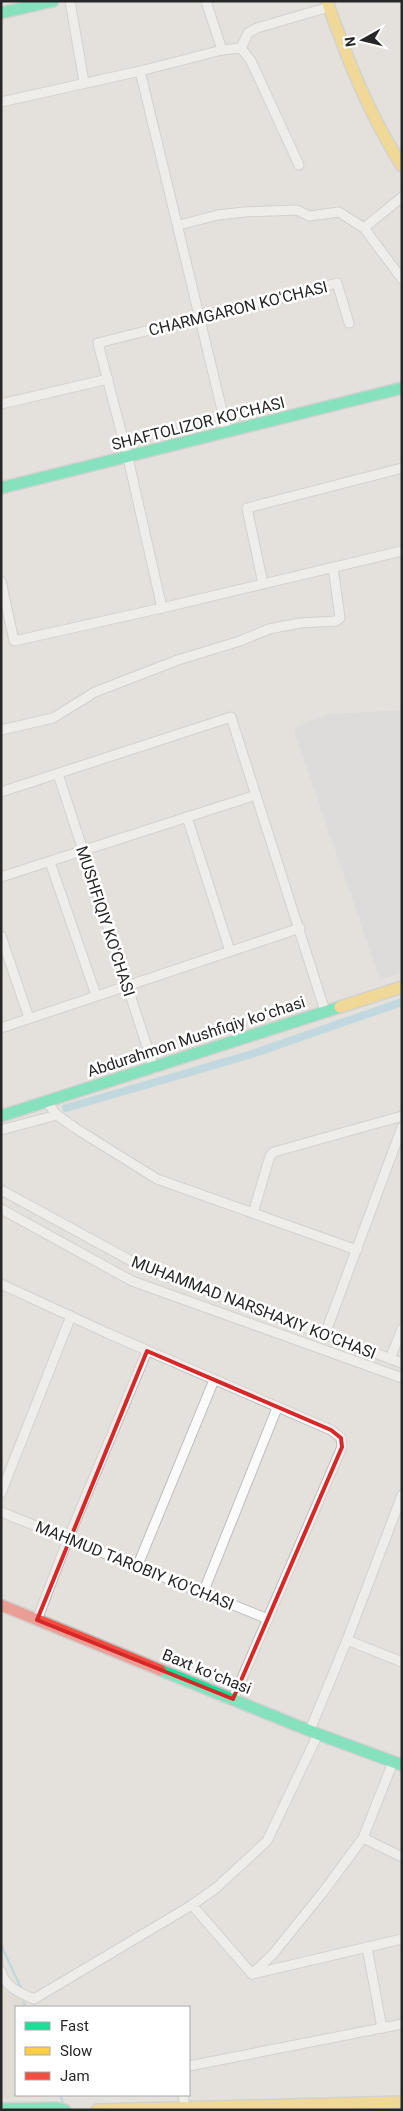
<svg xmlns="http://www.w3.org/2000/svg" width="403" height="2111" font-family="Roboto,sans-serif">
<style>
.industrial{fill:#d8d6d8}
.education{fill:#dfd8cb}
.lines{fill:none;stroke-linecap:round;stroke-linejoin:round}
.stream{stroke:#96cde0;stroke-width:2.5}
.canal{stroke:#96cde0;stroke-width:8}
.street-casing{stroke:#bebdbd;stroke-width:11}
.fast-casing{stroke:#bebdbd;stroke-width:14}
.slow-casing{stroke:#bebdbd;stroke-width:14}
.jam-casing{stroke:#bebdbd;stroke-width:14}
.street{stroke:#fbfafa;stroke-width:9}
.fast{stroke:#16e098;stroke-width:11}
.slow{stroke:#ffcf43;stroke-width:11}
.jam{stroke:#f24e42;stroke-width:11}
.marked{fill:none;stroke:#d62828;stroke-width:4;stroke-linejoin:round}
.labels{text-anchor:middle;stroke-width:5;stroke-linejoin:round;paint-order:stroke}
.street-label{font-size:16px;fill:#272727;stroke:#fff}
</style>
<rect width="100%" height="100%" fill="#e4e1dc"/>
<!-- industrial -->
<polygon class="industrial" points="402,710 402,973 380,980 294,731 295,727 329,714"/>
<!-- education -->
<polygon class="education" points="1,1988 27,2002 29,2007 16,2007 16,2095 61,2095 50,2097 1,2099"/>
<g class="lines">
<!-- stream -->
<g class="stream">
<polyline points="1,1945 22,1990"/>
<polyline points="24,2002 25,2007"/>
<polyline points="60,2095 63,2103"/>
</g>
<!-- canal -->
<polyline class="canal" points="66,1108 249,1055 402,1002"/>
<!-- street casing -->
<g class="street-casing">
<g id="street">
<polyline points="70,1 84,82"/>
<polyline points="206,1 222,50"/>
<polyline points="241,48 248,33 257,28 329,7"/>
<polyline points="140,71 227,431"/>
<polyline points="1,102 140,71 222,50 241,48 251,61 299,165"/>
<polyline points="402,197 364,228 402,279"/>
<polyline points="179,225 218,215 244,212 297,210 309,216 339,212 364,228"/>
<polyline points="1,404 108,379"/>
<polyline points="1,581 14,641 162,608 402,551"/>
<polyline points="263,584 247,508 402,468"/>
<polyline points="162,608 128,458 98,343 337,283 349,323"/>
<polyline points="1,730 53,718 95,692 178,660 240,641 269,629 300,623 336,621 340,618 333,567"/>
<polyline points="58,774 154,1068"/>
<polyline points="1,792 231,717 325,1011"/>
<polyline points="187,817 230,951"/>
<polyline points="50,862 96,995"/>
<polyline points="1,877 256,795"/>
<polyline points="1,936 29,1018"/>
<polyline points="1,1028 300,928"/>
<polyline points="46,1101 57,1115 75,1128 157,1179 357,1250"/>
<polyline points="1,1130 57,1115"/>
<polyline points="1,1190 146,1269 402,1363"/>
<polyline points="1,1209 132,1281 402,1378"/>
<polyline points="253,1213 270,1156 274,1152 402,1116"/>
<polyline points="1,1284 107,1333 331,1430 341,1438 342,1447 233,1699"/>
<polyline points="325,1334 402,1127"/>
<polyline points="390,1359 402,1329"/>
<polyline points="1,1493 71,1316"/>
<polyline points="1,1512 268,1619"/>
<polyline points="137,1567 214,1380"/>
<polyline points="203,1593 277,1408"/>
<polyline points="37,1620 68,1539 147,1351"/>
<polyline points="347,1640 402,1662"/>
<polyline points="310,1730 347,1640 402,1495"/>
<polyline points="363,1838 402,1857"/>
<polyline points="192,1905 252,1974 402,1939"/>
<polyline points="367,1947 382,2028"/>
<path d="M 1,1971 C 5,1987 20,1993 34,1999 L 192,1905 L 216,1888 L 267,1841 L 318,1734"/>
<polyline points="252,1974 273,1954 323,1892 363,1838 393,1762"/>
<polyline points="189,2066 402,2024"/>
<polyline points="183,2095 185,2107"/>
</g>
</g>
<!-- fast casing -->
<g class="fast-casing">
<g id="fast">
<polyline points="1,13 53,1"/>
<polyline points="1,488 402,388"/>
<polyline points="1,1116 340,1007"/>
<polyline points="160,1670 318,1734 402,1765"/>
<polyline points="1,2109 56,2108 65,2110"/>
</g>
</g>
<!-- slow casing -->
<g class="slow-casing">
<g id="slow">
<path d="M 327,1 C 347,59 369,114 402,166"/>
<polyline points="340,1007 402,987"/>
<polyline points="97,2110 402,2102"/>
</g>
</g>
<!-- jam casing -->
<g class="jam-casing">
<polyline id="jam" points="1,1605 160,1670"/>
</g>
<!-- street -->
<use href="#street" class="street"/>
<!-- fast -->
<use href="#fast" class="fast"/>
<!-- slow -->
<use href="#slow" class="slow"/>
<!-- jam -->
<use href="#jam" class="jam"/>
</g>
<!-- marked area -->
<path d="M0 0H403V2111H0ZM 147,1351 L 331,1430 L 341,1438 L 342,1447 L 233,1699 L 37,1620 Z" fill="#e4e1dc" fill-opacity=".55" fill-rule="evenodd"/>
<path class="marked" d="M 147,1351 L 331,1430 L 341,1438 L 342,1447 L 233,1699 L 37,1620 Z"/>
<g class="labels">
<!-- street labels -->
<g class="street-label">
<text transform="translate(238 308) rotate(-14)" y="6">CHARMGARON KO'CHASI</text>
<text transform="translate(198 423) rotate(-14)" y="6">SHAFTOLIZOR KO'CHASI</text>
<text transform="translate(106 921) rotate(72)" y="6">MUSHFIQIY KO'CHASI</text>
<text transform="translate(196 1036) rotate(-18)" y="6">Abdurahmon Mushfiqiy koʻchasi</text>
<text transform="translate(254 1307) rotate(21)" y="6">MUHAMMAD NARSHAXIY KO'CHASI</text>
<text transform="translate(135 1565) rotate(22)" y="6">MAHMUD TAROBIY KO'CHASI</text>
<text transform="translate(207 1671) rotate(22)" y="6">Baxt koʻchasi</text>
</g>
</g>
<!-- border -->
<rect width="403" height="2111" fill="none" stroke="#272727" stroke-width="5"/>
<!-- legend -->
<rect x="15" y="2006" width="175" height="90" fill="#ffffff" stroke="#a9a9a9"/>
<rect x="25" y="2022" width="25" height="8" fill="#16e098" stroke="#a9a9a9"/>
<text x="60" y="2031" font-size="15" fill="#272727">Fast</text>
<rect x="25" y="2047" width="25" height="8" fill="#ffcf43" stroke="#a9a9a9"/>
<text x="60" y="2056" font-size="15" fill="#272727">Slow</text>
<rect x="25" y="2072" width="25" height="8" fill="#f24e42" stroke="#a9a9a9"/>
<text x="60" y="2081" font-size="15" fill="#272727">Jam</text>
<!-- north arrow -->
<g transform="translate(363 40) rotate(262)" stroke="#ffffff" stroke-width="4" paint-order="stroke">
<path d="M0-4L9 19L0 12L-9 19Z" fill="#272727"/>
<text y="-8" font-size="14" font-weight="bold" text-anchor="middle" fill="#272727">N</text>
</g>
</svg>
